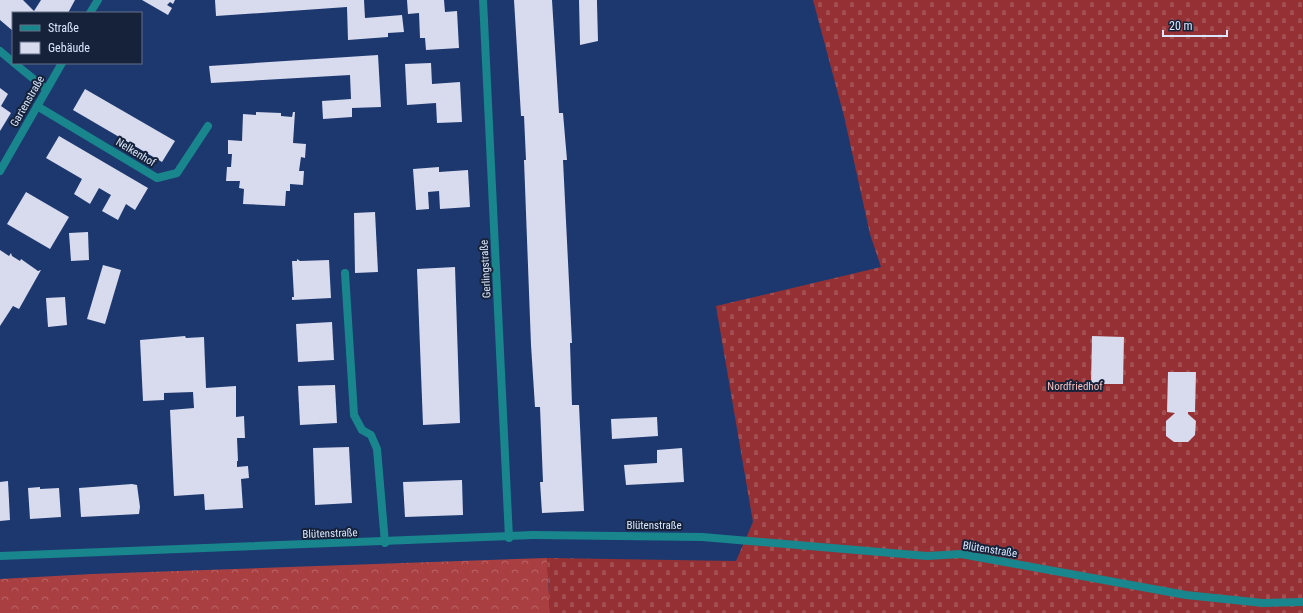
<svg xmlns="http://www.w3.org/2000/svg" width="1303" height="613" font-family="'Roboto Condensed',sans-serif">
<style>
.forest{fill:url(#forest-crowns)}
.cemetery{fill:url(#cemetery-stones)}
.building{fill:#d8daee}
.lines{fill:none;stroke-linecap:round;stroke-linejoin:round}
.service{stroke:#19858c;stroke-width:8}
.minor{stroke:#19858c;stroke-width:8}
.labels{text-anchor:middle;stroke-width:4;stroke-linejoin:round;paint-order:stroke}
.street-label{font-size:11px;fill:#dae6fa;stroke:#15223a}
.park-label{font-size:11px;fill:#fcc2be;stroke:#15223a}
</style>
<defs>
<pattern id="forest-crowns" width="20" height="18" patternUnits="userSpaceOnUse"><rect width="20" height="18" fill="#aa3f41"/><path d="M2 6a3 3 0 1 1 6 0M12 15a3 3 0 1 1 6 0" fill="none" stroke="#b96467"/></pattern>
<pattern id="cemetery-stones" width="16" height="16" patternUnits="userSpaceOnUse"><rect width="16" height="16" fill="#953134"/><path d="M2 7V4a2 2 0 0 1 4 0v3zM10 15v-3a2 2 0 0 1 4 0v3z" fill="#a34f52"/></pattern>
</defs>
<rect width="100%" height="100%" fill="#1c386e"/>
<!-- forest -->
<polygon class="forest" points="547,558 550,613 0,613 0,579 92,574"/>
<!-- cemetery -->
<polygon class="cemetery" points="813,0 1303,0 1303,613 550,613 547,558 736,561 753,522 716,306 881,267 870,234 844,116"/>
<!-- building -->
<g class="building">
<polygon points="0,0 23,0 34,11 41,0 75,0 68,13 13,13 13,31 0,20"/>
<polygon points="142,0 175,0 173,4 170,2 167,5 172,8 168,15"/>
<polygon points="215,0 364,0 365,18 402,15 404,32 388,33 388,37 348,40 347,7 216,16"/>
<polygon points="407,0 444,0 445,12 457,11 459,48 426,50 425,38 420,38 419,13 408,14"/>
<polygon points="514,0 552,0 559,113 563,113 567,160 563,160 572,343 570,343 572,405 579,405 584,511 542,513 540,482 543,482 540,407 535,407 531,345 524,160 526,160 524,116 521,116"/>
<polygon points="579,0 597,0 597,3 598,41 580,45"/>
<polygon points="378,55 381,107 352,108 352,117 323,119 322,101 351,99 350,75 211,83 209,66"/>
<polygon points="431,63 432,84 460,82 462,122 437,123 436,103 407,105 405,64"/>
<polygon points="0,88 8,94 1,106 11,113 0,131"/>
<polygon points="85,89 175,141 162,162 73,110"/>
<polygon points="256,112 281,113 281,116 292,117 293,112 295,112 293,143 306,144 305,158 301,157 299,171 304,171 303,185 290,184 290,191 286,191 285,206 243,204 244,189 239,188 240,181 226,181 227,167 231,167 232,154 228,154 228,140 242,141 243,114 256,115"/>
<polygon points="59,136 148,188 135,210 126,204 118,220 102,211 111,195 99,188 90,204 74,194 82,179 46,158"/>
<polygon points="439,167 439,172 468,170 470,207 440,209 439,191 428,192 429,209 416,210 413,169"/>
<polygon points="26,192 69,217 50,249 7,224"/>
<polygon points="375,212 378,272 355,273 354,213"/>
<polygon points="88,232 89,260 71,261 69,233"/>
<polygon points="0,250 9,256 11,253 12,256 20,261 21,259 38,271 41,270 19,309 13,306 0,326"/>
<polygon points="297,259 300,261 329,260 331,298 292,300 292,297 294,297 292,261 297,261"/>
<polygon points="103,265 121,270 105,324 87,319"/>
<polygon points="455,267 460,423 423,425 417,269"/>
<polygon points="65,297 67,325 48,327 46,298"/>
<polygon points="332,322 334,360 298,362 296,324"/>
<polygon points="185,336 186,338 204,337 206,388 236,386 236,417 244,416 245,438 237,438 238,461 237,461 237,467 248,466 249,478 241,479 243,508 205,510 204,494 174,496 170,410 194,408 193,392 164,393 164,400 143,401 140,340"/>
<polygon points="1092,336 1124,337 1123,384 1091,384"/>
<polygon points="1168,372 1196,372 1195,412 1188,412 1188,414 1196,421 1195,435 1188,442 1174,442 1166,436 1166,421 1175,413 1167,412"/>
<polygon points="335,385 337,423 300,425 298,386"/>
<polygon points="657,417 658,436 612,439 611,419"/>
<polygon points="349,447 352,503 315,505 313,448"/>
<polygon points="682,448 684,482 626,485 624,465 657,463 657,450"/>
<polygon points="462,480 463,515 405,517 403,482"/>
<polygon points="8,481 10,520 0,521 0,482"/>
<polygon points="132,484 137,485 140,507 139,514 81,517 79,488"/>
<polygon points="40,487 40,489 59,488 61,517 30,519 28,488"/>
</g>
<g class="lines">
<!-- service -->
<g class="service">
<polyline points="345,273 354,415 362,430 371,435 377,449 385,543"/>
<polyline points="533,535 702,537 927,556 961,554 1186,595 1263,603 1303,602"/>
</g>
<!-- minor -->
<g class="minor">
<polyline points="483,0 509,538"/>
<polyline points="90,13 98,0"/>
<polyline points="0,51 13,62"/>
<polyline points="14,63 46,89"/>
<polyline points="37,106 157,178 177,173 208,126"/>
<polyline points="0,171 62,63"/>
<polyline points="0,556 533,535"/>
</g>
</g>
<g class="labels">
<!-- street labels -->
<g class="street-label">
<text transform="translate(27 101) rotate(-60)" y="4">Gartenstraße</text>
<text transform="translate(136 152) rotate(31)" y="4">Nelkenhof</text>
<text transform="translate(485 269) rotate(-93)" y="4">Gerlingstraße</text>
<text x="654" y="529">Blütenstraße</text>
<text transform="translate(330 533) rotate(-2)" y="4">Blütenstraße</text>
<text transform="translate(990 549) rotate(9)" y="4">Blütenstraße</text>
</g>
<!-- park labels -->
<g class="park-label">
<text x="1075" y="390">Nordfriedhof</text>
</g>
</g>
<!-- legend -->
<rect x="12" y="12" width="130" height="52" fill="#15223a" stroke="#647087"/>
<rect x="20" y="25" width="20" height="6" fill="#19858c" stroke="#647087"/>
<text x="48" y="32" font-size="12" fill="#dae6fa">Straße</text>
<rect x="20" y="42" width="20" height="12" fill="#d8daee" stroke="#647087"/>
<text x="48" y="52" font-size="12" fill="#dae6fa">Gebäude</text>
<!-- scale -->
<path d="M1163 30v6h64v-6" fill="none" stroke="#dae6fa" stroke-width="2"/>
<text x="1169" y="30" font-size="12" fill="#dae6fa" stroke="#15223a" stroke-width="3" paint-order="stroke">20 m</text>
</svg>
